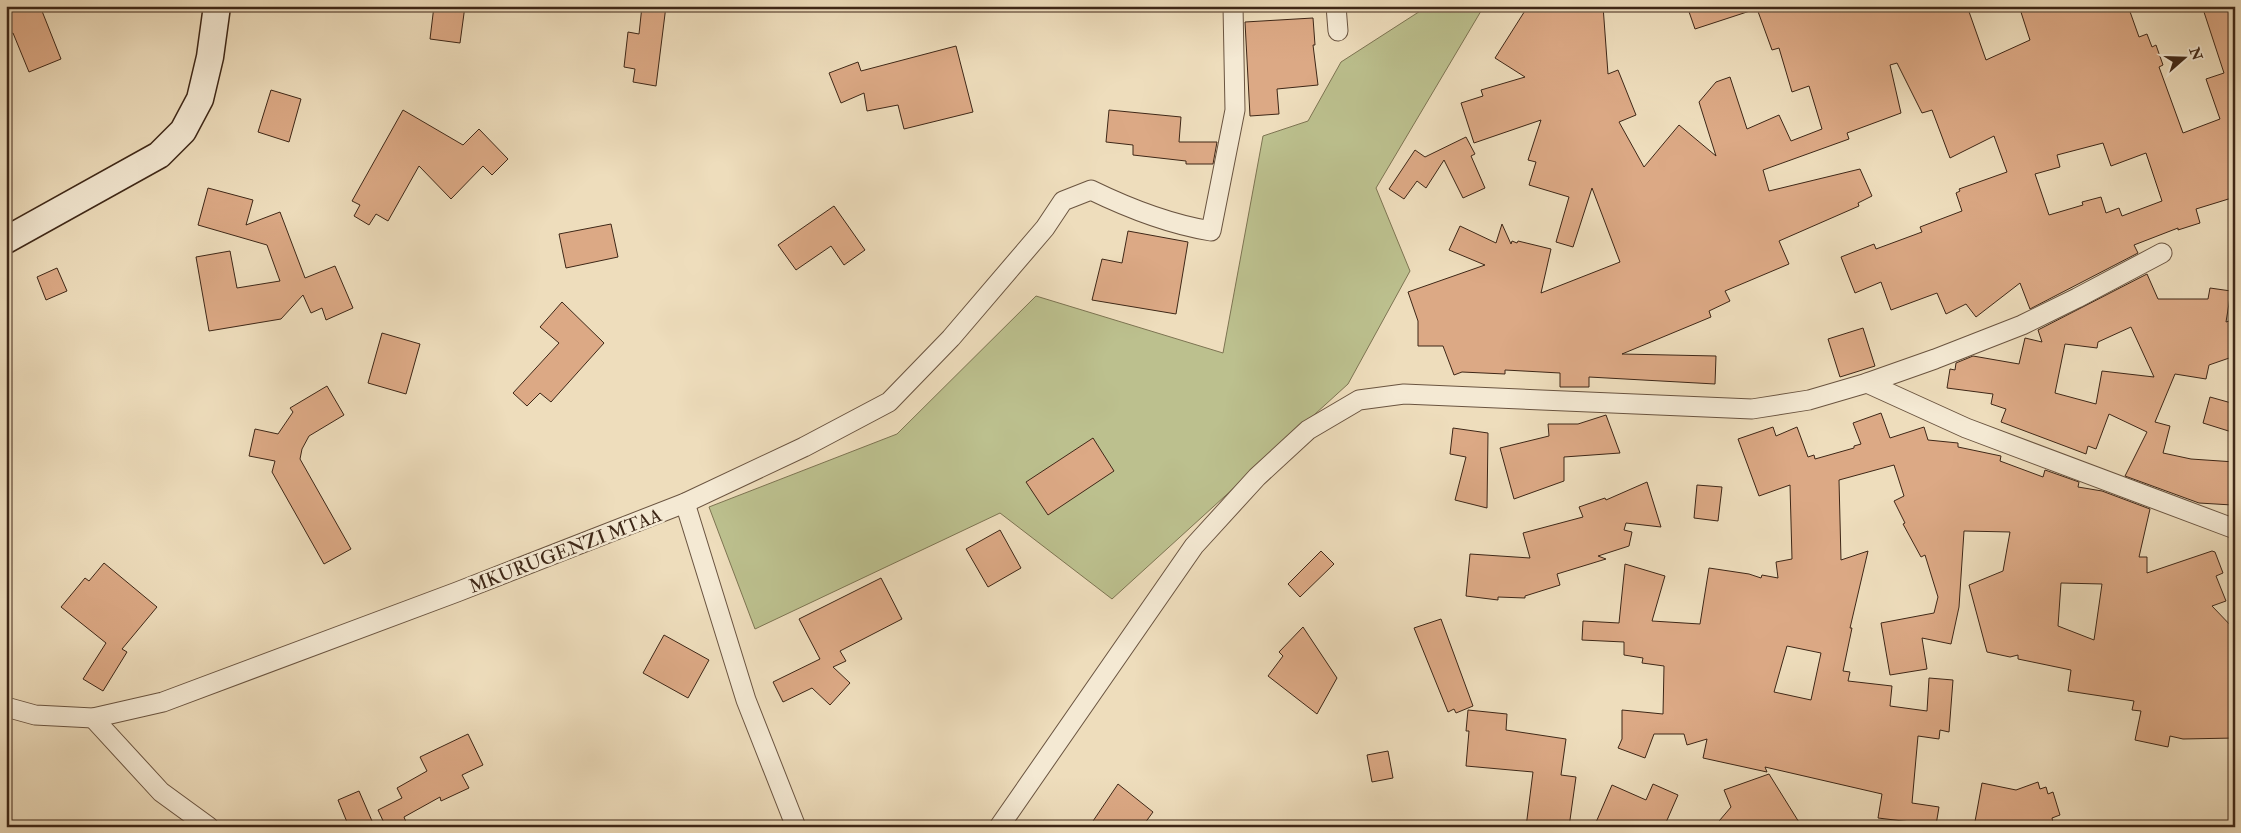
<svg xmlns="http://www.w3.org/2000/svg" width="2241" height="833" font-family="'IM FELL Double Pica',serif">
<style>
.green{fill:#bcc08e;stroke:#7d7452}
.building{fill:#dca985;stroke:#3e2717;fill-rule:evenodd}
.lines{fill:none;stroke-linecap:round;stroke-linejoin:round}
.street-casing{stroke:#6a5440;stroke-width:21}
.secondary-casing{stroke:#3e2717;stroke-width:29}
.street{stroke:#f4e9d3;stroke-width:19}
.secondary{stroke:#f4e9d3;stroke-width:26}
.labels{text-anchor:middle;stroke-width:5;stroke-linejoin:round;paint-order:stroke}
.street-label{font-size:19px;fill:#3e2717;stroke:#f4e9d3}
</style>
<rect width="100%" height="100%" fill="#eeddbc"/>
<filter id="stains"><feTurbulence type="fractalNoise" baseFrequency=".004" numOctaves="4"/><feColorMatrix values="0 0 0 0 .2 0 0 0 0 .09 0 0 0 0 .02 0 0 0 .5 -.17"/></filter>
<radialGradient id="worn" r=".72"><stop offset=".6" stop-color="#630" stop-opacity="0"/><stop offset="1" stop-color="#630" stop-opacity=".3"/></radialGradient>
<!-- green -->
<polygon class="green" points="1428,6 1484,6 1376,188 1410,271 1348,384 1112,599 1000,513 755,629 709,507 897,434 1036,296 1223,353 1263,136 1308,121 1341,62"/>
<!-- building -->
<g class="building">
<polygon points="6,6 40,6 61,59 29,72 13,33 6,35"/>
<polygon points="434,6 465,6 460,43 430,39"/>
<polygon points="642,6 666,6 656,86 633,82 635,69 624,67 628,32 639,34"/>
<path d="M 1528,6 L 1603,6 L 1608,74 L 1618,70 L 1636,115 L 1619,122 L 1644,167 L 1679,125 L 1716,156 L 1699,102 L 1716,82 L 1730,77 L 1747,129 L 1779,115 L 1791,141 L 1822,129 L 1809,86 L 1792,92 L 1779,48 L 1772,50 L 1756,6 L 1967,6 L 1986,60 L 2030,40 L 2019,6 L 2128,6 L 2139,37 L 2147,34 L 2152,47 L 2156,45 L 2163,65 L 2159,67 L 2183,133 L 2220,119 L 2206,79 L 2224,73 L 2202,6 L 2235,6 L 2235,197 L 2196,209 L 2200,223 L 2178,230 L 2178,228 L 2134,245 L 2138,253 L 2030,309 L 2020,283 L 1976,317 L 1966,304 L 1946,314 L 1937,293 L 1891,310 L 1881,282 L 1855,293 L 1841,257 L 1874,244 L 1876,249 L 1922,232 L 1920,227 L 1962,211 L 1956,193 L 1960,191 L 1959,189 L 2007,172 L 1994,136 L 1950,158 L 1932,110 L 1922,113 L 1897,63 L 1890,65 L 1901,113 L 1847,133 L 1849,139 L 1763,170 L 1769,191 L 1860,169 L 1872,196 L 1858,203 L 1859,206 L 1779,241 L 1789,264 L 1725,291 L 1730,301 L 1709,311 L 1711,317 L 1622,354 L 1716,356 L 1715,384 L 1589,377 L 1589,387 L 1560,387 L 1560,373 L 1505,370 L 1505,374 L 1462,372 L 1454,375 L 1443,346 L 1418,346 L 1418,321 L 1408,292 L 1485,265 L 1449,250 L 1460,226 L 1496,243 L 1502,224 L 1511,244 L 1512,241 L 1517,243 L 1518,241 L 1551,249 L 1541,293 L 1620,262 L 1592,188 L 1573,247 L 1556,242 L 1569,197 L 1529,185 L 1536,162 L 1528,160 L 1541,120 L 1474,143 L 1461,103 L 1483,96 L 1481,90 L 1525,77 L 1495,58 ZM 2103,143 L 2111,166 L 2146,153 L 2162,201 L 2122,216 L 2119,208 L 2106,213 L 2101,197 L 2082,202 L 2083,205 L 2049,215 L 2035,174 L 2060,167 L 2057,155 Z"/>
<polygon points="1687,6 1752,6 1753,10 1695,29"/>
<polygon points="1313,18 1315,45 1313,45 1318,85 1277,89 1279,114 1250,116 1245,22"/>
<polygon points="956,46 973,112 904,129 898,105 867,111 864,93 841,103 829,73 858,62 861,71"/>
<polygon points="271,90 301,99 289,142 258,132"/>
<polygon points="403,110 463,145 479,129 508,159 492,175 483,166 451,199 419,166 388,221 376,214 369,225 354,216 360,205 352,201"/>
<polygon points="1109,110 1181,117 1179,142 1217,142 1213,164 1186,164 1186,161 1133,155 1133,145 1106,142"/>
<polygon points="1466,137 1475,154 1471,156 1485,188 1463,198 1444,160 1426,188 1417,181 1404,199 1389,189 1415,150 1425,157"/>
<polygon points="208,188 253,200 246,225 280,212 305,278 335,266 353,308 326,320 322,308 311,313 303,295 281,319 209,331 196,257 230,251 237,288 280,281 267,245 198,225"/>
<polygon points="834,206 865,250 844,265 831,246 796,270 778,245"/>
<polygon points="611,224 618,257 566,268 559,234"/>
<polygon points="1128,231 1188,242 1176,314 1092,300 1102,259 1122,263"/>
<polygon points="57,268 67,291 46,300 37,277"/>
<path d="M 2147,274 L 2158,299 L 2208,299 L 2210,288 L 2231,291 L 2226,322 L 2235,319 L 2235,356 L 2209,365 L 2206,379 L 2175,374 L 2155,422 L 2170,426 L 2163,453 L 2191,459 L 2235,462 L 2232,505 L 2199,503 L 2125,476 L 2147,432 L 2109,414 L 2096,449 L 2088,446 L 2086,454 L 2001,422 L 2006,409 L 1991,404 L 1993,394 L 1947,388 L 1950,369 L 1955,370 L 1956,363 L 1973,356 L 2019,364 L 2025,338 L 2042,342 L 2038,330 ZM 2131,327 L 2154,377 L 2102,371 L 2096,404 L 2055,393 L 2065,344 L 2097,348 L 2098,342 Z"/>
<polygon points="562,302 604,343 551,402 540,393 527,406 513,393 559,343 540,327"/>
<polygon points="1863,328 1875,366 1840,377 1828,339"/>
<polygon points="382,333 420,344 406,394 368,383"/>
<polygon points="327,386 344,415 309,436 302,449 300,459 351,549 324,564 272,472 275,461 249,456 255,429 278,434 293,412 290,408"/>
<polygon points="2210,397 2235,404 2235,433 2203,423"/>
<path d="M 1881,413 L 1890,438 L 1924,427 L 1928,440 L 1958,443 L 1958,447 L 2001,456 L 2000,461 L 2043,477 L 2045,470 L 2079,482 L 2078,487 L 2102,491 L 2150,509 L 2139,557 L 2147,557 L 2147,573 L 2212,551 L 2215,552 L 2223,573 L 2216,576 L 2226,601 L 2212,606 L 2235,630 L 2235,738 L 2183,739 L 2170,736 L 2168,747 L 2135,740 L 2141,711 L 2132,710 L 2134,701 L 2068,691 L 2071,670 L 2018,659 L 2018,655 L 2010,657 L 1987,652 L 1969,585 L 2003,571 L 2010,532 L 1964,531 L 1959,607 L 1951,644 L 1922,638 L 1927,669 L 1890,675 L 1881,623 L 1934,613 L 1938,597 L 1925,555 L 1921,557 L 1903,524 L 1905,523 L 1894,501 L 1904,496 L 1894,465 L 1839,480 L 1841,560 L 1868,551 L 1850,628 L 1852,628 L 1843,671 L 1850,672 L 1848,681 L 1892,686 L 1890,706 L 1927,711 L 1929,678 L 1953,680 L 1949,732 L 1940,730 L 1939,739 L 1918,736 L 1912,803 L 1939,807 L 1936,825 L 1878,818 L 1882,794 L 1765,767 L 1767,772 L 1703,758 L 1707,739 L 1687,745 L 1684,734 L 1654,734 L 1645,758 L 1618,748 L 1622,739 L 1622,710 L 1663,714 L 1664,666 L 1642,663 L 1643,658 L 1624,655 L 1624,642 L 1582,640 L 1583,621 L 1619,623 L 1625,564 L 1665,576 L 1652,621 L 1700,624 L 1709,568 L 1749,574 L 1761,578 L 1762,575 L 1778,578 L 1776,562 L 1792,559 L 1790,485 L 1759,496 L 1738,439 L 1773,427 L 1776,436 L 1797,427 L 1808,457 L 1814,455 L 1815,459 L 1854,448 L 1854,446 L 1861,444 L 1853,423 ZM 2061,583 L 2102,584 L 2094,640 L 2058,626 ZM 1787,646 L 1821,653 L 1811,700 L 1774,692 Z"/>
<polygon points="1606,415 1620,453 1564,457 1564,481 1514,499 1500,448 1549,436 1548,424 1578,424"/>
<polygon points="1453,428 1488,433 1487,508 1455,500 1466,457 1450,454"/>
<polygon points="1093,438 1114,471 1048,515 1026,482"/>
<polygon points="1647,482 1661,527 1626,523 1624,530 1632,532 1629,546 1598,556 1606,559 1557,574 1560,585 1525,596 1525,598 1498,597 1498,600 1466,596 1470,554 1530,558 1523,533 1583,517 1579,507 1605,498 1606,500"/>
<polygon points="1697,485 1722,487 1718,521 1694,518"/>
<polygon points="1000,530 1021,568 988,587 966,549"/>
<polygon points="1321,551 1334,564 1300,597 1288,584"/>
<polygon points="104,563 157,607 122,649 127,652 103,691 83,679 106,643 61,607 85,578 89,581"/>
<polygon points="881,578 902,619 840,651 846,661 833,667 850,683 830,705 812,688 783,702 773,682 820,659 799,619"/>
<polygon points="1441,619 1473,706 1456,713 1454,709 1448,712 1414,628"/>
<polygon points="1303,627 1337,678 1317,714 1268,676 1283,656 1279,652"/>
<polygon points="664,635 709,660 688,698 643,673"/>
<polygon points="1468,710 1507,714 1506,730 1566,739 1561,775 1576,777 1569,827 1526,827 1533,772 1466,766 1469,731 1466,731"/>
<polygon points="468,734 483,765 462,775 469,788 441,801 440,797 404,817 408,827 386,827 378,810 402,798 397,788 427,771 420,757"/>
<polygon points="1388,751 1393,778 1372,782 1367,755"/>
<polygon points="1769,774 1802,827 1714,827 1731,807 1724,790"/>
<polygon points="2038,782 2040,789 2046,787 2048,794 2053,792 2060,815 2052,818 2054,827 1974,827 1982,783 2016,790"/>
<polygon points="1118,784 1153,812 1142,827 1089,827"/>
<polygon points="1653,784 1678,795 1664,827 1594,827 1612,785 1646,800"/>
<polygon points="359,791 372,821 358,827 349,827 338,800"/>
</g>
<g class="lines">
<!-- street casing -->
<g class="street-casing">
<g id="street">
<polyline points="1336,6 1338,31"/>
<polyline points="1867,383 1966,428 2235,529"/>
<polyline points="685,503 746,700 796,827"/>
<path d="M 6,707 L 35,715 L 93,718 L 163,702 L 457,592 L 685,503 L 804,447 L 889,402 L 951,338 L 1045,228 L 1063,201 L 1091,190 C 1130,209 1168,224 1211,231 L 1235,110 L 1233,6"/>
<polyline points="93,718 161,792 209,827"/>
<polyline points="999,827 1194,546 1257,477 1308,430 1359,400 1404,394 1752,409 1809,400 1867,383 1935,359 2022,325 2077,298 2162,253"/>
</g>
</g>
<!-- secondary casing -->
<g class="secondary-casing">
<polyline id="secondary" points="6,240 159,155 183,131 200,99 210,57 217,6"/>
</g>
<!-- street -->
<use href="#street" class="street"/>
<!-- secondary -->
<use href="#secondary" class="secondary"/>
</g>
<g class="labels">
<!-- street labels -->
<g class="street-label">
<text transform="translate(565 550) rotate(-21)" y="7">MKURUGENZI MTAA</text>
</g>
</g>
<!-- margin -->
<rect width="2241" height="833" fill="none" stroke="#eeddbc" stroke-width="25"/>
<rect x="8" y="8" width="2226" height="818" fill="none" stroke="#3e2717" stroke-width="2.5"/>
<rect x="12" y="12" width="2216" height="808" fill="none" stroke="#3e2717"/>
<!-- north arrow -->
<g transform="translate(2184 58) rotate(70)" stroke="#f4e9d3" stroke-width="4" paint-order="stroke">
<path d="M0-4L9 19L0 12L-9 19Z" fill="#3e2717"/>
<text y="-8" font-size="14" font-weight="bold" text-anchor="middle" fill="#3e2717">N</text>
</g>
<rect width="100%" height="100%" filter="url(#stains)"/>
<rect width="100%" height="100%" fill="url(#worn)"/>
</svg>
